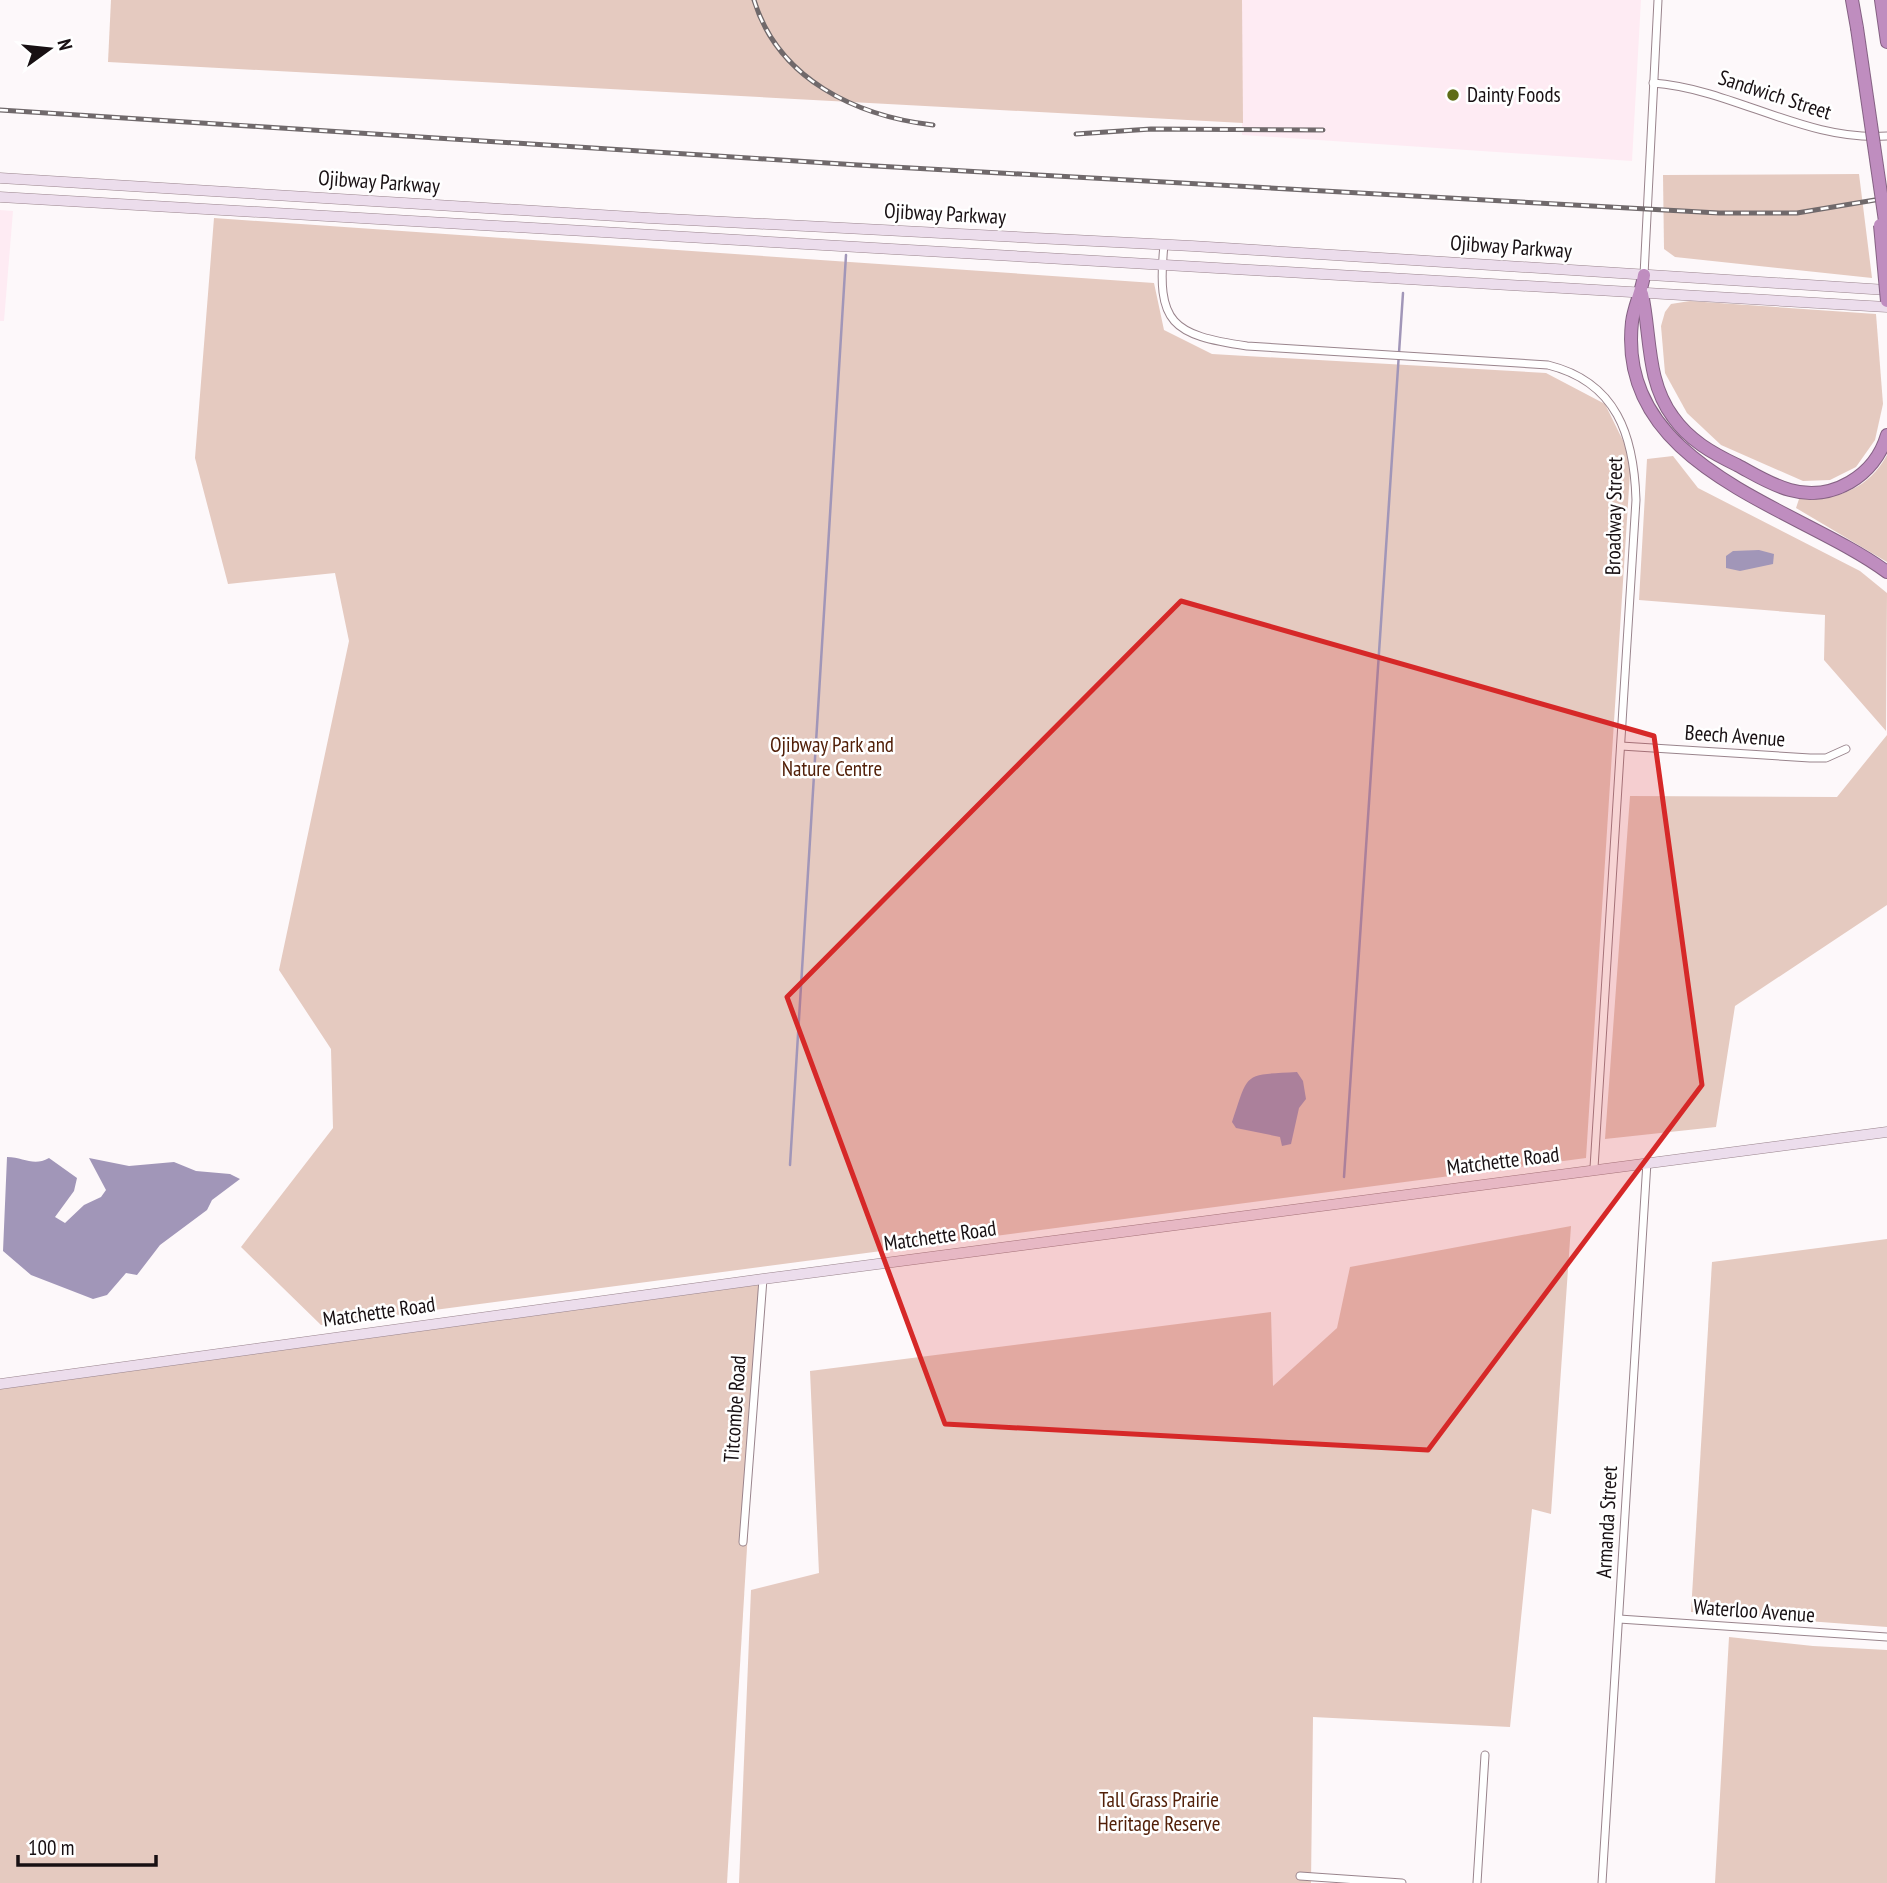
<svg xmlns="http://www.w3.org/2000/svg" width="1887" height="1883" font-family="'PT Sans Narrow',sans-serif">
<style>
.built{fill:#feebf3}
.green{fill:#e5cac0}
.water{fill:#a196b8}
.lines{fill:none;stroke-linecap:round;stroke-linejoin:round}
.stream{stroke:#a196b8;stroke-width:2.5}
.street-casing{stroke:#99848c;stroke-width:9}
.secondary-casing{stroke:#99848c;stroke-width:11}
.highway-casing{stroke:#856183;stroke-width:14}
.street{stroke:#fff;stroke-width:7}
.secondary{stroke:#ecddec;stroke-width:10}
.highway{stroke:#bf8dbf;stroke-width:12}
.rail-casing{stroke:#70696b;stroke-width:5}
.rail{stroke:#fff;stroke-width:2.5;stroke-dasharray:8;stroke-linecap:butt}
.highway-bridge-casing{stroke:#856183;stroke-width:14;stroke-linecap:butt}
.highway-bridge{stroke:#bf8dbf;stroke-width:12}
.marked{fill:#d62828;fill-opacity:0.2;stroke:#d62828;stroke-width:5;stroke-linejoin:round}
.poi-dot{fill:#5e6d17;stroke:#fff;stroke-width:2.5}
.labels{text-anchor:middle;stroke-width:5;stroke-linejoin:round;paint-order:stroke}
.poi-label{font-size:21px;fill:#181013;stroke:#fff;text-anchor:start}
.street-label{font-size:21px;fill:#181013;stroke:#fff}
.park-label{font-size:21px;fill:#522009;stroke:#fff}
</style>
<rect width="100%" height="100%" fill="#fdf8fa"/>
<!-- built -->
<g class="built">
<polygon points="1242,0 1641,0 1632,161 1242,135"/>
<polygon points="0,210 13,211 4,321 0,321"/>
</g>
<!-- green -->
<g class="green">
<polygon points="111,0 1242,0 1243,123 108,62"/>
<polygon points="1859,174 1872,278 1675,257 1664,249 1663,175"/>
<polygon points="214,218 1154,283 1164,330 1212,354 1546,373 1605,404 1631,457 1586,1158 321,1325 241,1247 333,1128 331,1049 279,970 349,641 335,573 228,584 195,458"/>
<polygon points="1690,301 1876,314 1883,404 1875,440 1856,467 1830,480 1803,481 1721,445 1687,413 1665,373 1661,326 1665,312 1671,304"/>
<path d="M 1887,455 L 1887,562 L 1796,508 L 1799,499 C 1836,500 1868,490 1887,455 Z"/>
<polygon points="1673,456 1698,488 1860,571 1887,593 1886,731 1824,660 1825,615 1639,600 1647,459"/>
<polygon points="1887,735 1887,905 1735,1006 1716,1127 1605,1139 1630,796 1837,797"/>
<polygon points="1571,1226 1551,1514 1532,1509 1510,1727 1313,1717 1311,1883 739,1883 751,1590 819,1573 810,1371 1271,1312 1273,1386 1337,1328 1350,1267"/>
<polygon points="1887,1239 1887,1627 1691,1612 1712,1262"/>
<polygon points="763,1279 727,1883 0,1883 0,1387"/>
<polygon points="1729,1637 1813,1646 1887,1650 1887,1883 1715,1883"/>
</g>
<!-- water -->
<g class="water">
<polygon points="1759,550 1774,554 1773,564 1740,571 1726,568 1726,556 1733,551"/>
<path d="M 1297,1072 L 1303,1081 L 1306,1099 L 1299,1108 L 1291,1144 L 1282,1146 L 1280,1137 L 1236,1128 L 1232,1122 C 1249,1072 1242,1075 1297,1072 Z"/>
<path d="M 7,1157 C 24,1157 33,1167 49,1158 L 77,1178 L 74,1191 L 55,1217 L 65,1223 L 84,1205 L 101,1197 L 106,1190 L 89,1158 L 129,1166 L 174,1162 L 196,1171 L 230,1174 L 240,1179 L 212,1200 L 207,1210 L 160,1245 L 137,1275 L 126,1273 L 107,1295 L 93,1299 L 31,1275 L 3,1251 Z"/>
</g>
<g class="lines">
<!-- stream -->
<g class="stream">
<polyline points="790,1165 846,255"/>
<polyline points="1344,1177 1403,293"/>
</g>
<!-- street casing -->
<g class="street-casing">
<g id="street">
<path d="M 1653,83 C 1733,89 1806,142 1887,136"/>
<path d="M 1164,245 C 1156,324 1172,335 1247,346 L 1548,365 C 1617,382 1634,436 1636,500 L 1594,1168"/>
<polyline points="1644,275 1658,0"/>
<polyline points="1621,746 1810,758 1826,758 1846,749"/>
<polyline points="743,1542 763,1279"/>
<polyline points="1619,1619 1887,1637"/>
<polyline points="1300,1876 1402,1883"/>
<polyline points="1477,1883 1485,1755"/>
<polyline points="1602,1883 1647,1162"/>
</g>
</g>
<!-- secondary casing -->
<g class="secondary-casing">
<g id="secondary">
<polyline points="0,178 649,218 1192,246 1887,290"/>
<polyline points="0,197 1887,307"/>
<polyline points="0,1384 763,1279 1887,1132"/>
</g>
</g>
<!-- highway casing -->
<g class="highway-casing">
<g id="highway">
<polyline points="1852,0 1857,28"/>
<polyline points="1881,0 1887,42"/>
<path d="M 1644,275 C 1642,291 1634,306 1632,322 C 1616,468 1797,506 1887,572"/>
<path d="M 1642,294 C 1651,335 1646,381 1673,417 C 1689,440 1712,453 1737,465 C 1754,474 1771,485 1790,490 C 1832,502 1875,476 1887,435"/>
</g>
</g>
<!-- street -->
<use href="#street" class="street"/>
<!-- secondary -->
<use href="#secondary" class="secondary"/>
<!-- highway -->
<use href="#highway" class="highway"/>
<!-- rail casing -->
<g class="rail-casing">
<g id="rail">
<path d="M 754,0 C 778,79 856,116 933,125"/>
<polyline points="0,110 858,165 1719,213 1797,213 1887,198"/>
<polyline points="1076,134 1151,129 1323,130"/>
</g>
</g>
<!-- rail -->
<use href="#rail" class="rail"/>
<!-- highway-bridge casing -->
<g class="highway-bridge-casing">
<g id="highway-bridge">
<polyline points="1857,28 1887,235"/>
<polyline points="1880,225 1887,301"/>
</g>
</g>
<!-- highway-bridge -->
<use href="#highway-bridge" class="highway-bridge"/>
</g>
<!-- marked area -->
<path class="marked" d="M 1181,601 L 1654,736 L 1702,1085 L 1428,1450 L 945,1424 L 787,997 Z"/>
<!-- markers -->
<circle class="poi-dot" cx="1453" cy="95" r="7"/>
<g class="labels">
<!-- poi labels -->
<g class="poi-label">
<text x="1467" y="102">Dainty Foods</text>
</g>
<!-- street labels -->
<g class="street-label">
<text transform="translate(1775 95) rotate(18)" y="7">Sandwich Street</text>
<text transform="translate(379 182) rotate(4)" y="7">Ojibway Parkway</text>
<text transform="translate(945 214) rotate(3)" y="7">Ojibway Parkway</text>
<text transform="translate(1511 247) rotate(4)" y="7">Ojibway Parkway</text>
<text transform="translate(1614 516) rotate(-89)" y="7">Broadway Street</text>
<text transform="translate(1735 736) rotate(4)" y="7">Beech Avenue</text>
<text transform="translate(1503 1161) rotate(-7)" y="7">Matchette Road</text>
<text transform="translate(940 1236) rotate(-8)" y="7">Matchette Road</text>
<text transform="translate(379 1312) rotate(-8)" y="7">Matchette Road</text>
<text transform="translate(735 1409) rotate(-86)" y="7">Titcombe Road</text>
<text transform="translate(1607 1522) rotate(-87)" y="7">Armanda Street</text>
<text transform="translate(1754 1611) rotate(4)" y="7">Waterloo Avenue</text>
</g>
<!-- park labels -->
<g class="park-label">
<text x="832" y="752">Ojibway Park and<tspan x="832" dy="24">Nature Centre</tspan></text>
<text x="1159" y="1807">Tall Grass Prairie<tspan x="1159" dy="24">Heritage Reserve</tspan></text>
</g>
</g>
<!-- north arrow -->
<g transform="translate(49 49) rotate(75)" stroke="#ffffff" stroke-width="5" paint-order="stroke">
<path d="M0-5L12 26L0 18L-12 26Z" fill="#181013"/>
<text y="-10" font-size="19" font-weight="bold" text-anchor="middle" fill="#181013">N</text>
</g>
<!-- scale -->
<path d="M18 1855v10h138v-10" fill="none" stroke="#181013" stroke-width="3.5"/>
<text x="28" y="1855" font-size="21" fill="#181013" stroke="#ffffff" stroke-width="5" paint-order="stroke">100 m</text>
</svg>
